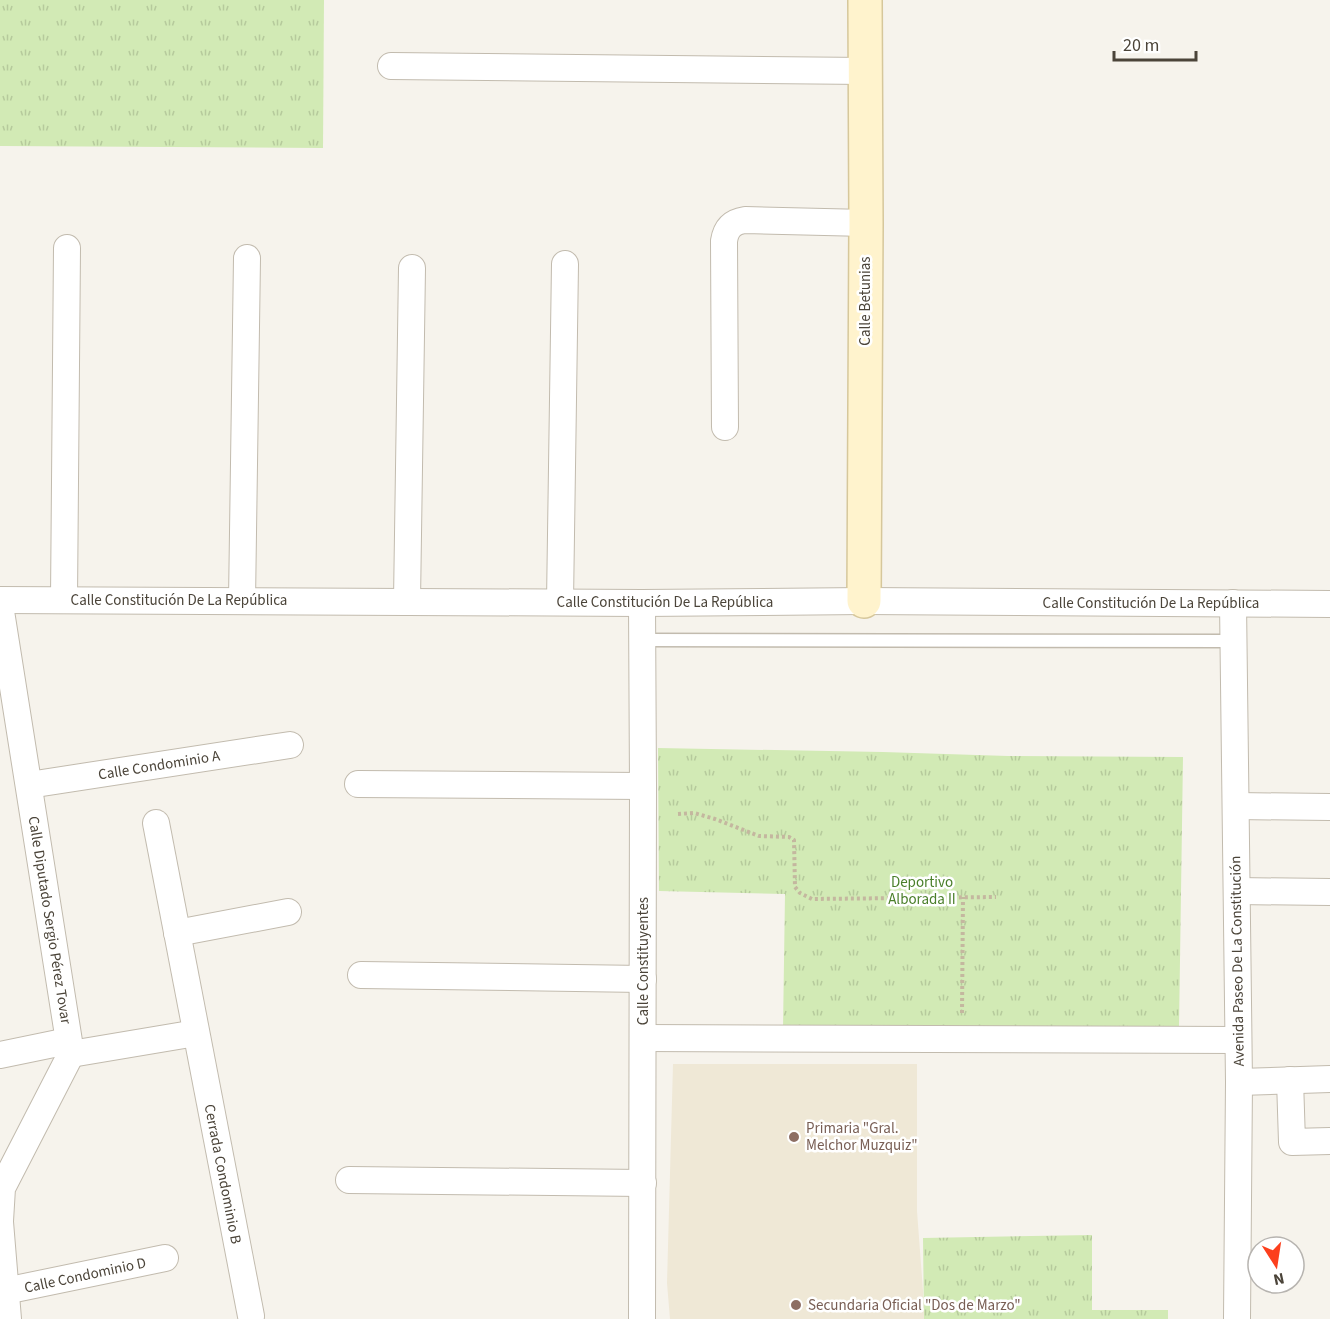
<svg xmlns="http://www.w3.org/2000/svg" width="1330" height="1319" font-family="'Source Sans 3',sans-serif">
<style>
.education{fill:#efe8d6}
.park{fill:url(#park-tufts)}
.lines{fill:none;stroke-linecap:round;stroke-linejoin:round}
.lane-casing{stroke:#c2bbae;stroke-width:15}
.street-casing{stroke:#c2bbae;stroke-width:28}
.secondary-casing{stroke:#d6c79b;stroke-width:36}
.path{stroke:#c4b79f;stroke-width:4;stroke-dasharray:3 3;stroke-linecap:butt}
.lane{stroke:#fff;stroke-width:12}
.street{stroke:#fff;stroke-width:26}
.secondary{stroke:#fff3cd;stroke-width:33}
.education-dot{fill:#8d6e63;stroke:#fff;stroke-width:2}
.labels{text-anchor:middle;stroke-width:5;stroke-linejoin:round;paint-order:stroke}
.street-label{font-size:15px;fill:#4b4439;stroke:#fff}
.park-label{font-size:15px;fill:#4a7f2a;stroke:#fff}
.education-label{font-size:15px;fill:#785e54;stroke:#fff;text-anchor:start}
</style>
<defs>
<pattern id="park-tufts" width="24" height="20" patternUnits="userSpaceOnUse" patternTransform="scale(1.5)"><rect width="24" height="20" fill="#d2eab5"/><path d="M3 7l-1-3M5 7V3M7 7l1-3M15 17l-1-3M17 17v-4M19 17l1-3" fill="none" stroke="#b6ca9c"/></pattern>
</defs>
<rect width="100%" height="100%" fill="#f6f3ec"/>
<!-- education -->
<polygon class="education" points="673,1064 917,1064 917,1211 923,1291 924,1319 670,1319 667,1283"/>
<!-- park -->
<g class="park">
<polygon points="0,0 324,0 323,148 0,146"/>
<polygon points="658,748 883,752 1008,756 1183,757 1179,1028 783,1029 785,894 659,891"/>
<polygon points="1092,1235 1092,1310 1168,1310 1168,1319 924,1319 923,1238"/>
</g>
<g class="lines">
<!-- lane casing -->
<g class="lane-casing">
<polyline id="lane" points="642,640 1234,641"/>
</g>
<!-- street casing -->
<g class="street-casing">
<g id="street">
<polyline points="391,66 866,71"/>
<path d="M 725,427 L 724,241 C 726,228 732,222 745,220 L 866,223"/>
<polyline points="64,599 67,248"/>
<polyline points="0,600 642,603 864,601 1330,604"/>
<polyline points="242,601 247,258"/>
<polyline points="407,601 412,268"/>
<polyline points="560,602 565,264"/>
<polyline points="642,603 643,786 642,1319"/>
<polyline points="1233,603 1239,1082 1237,1319"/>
<polyline points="0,605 71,1054 2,1188 0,1221"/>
<polyline points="358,784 643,786"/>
<polyline points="29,785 290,745"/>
<polyline points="1236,806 1330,807"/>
<polyline points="156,823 251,1316"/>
<polyline points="1237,891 1330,892"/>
<polyline points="177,933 288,912"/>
<polyline points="361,975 643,979"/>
<polyline points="643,1038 1238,1040"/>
<polyline points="71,1054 196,1033"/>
<polyline points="0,1055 68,1041"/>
<polyline points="1290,1080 1292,1142 1330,1141"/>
<polyline points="1239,1082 1330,1079"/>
<polyline points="349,1180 643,1183"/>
<polyline points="0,1222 8,1319"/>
<polyline points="5,1291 165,1258"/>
</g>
</g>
<!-- secondary casing -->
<g class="secondary-casing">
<polyline id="secondary" points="864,601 866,223 865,0"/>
</g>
<!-- path -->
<g class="path">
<polyline points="678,814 694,813 715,819 759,836 789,837 794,840 795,887 800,893 812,899 996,897"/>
<polyline points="962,1013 963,897"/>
</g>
<!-- lane -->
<use href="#lane" class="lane"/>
<!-- street -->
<use href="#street" class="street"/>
<!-- secondary -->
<use href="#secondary" class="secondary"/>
</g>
<!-- markers -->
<g class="education-dot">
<circle cx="794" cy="1137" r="6"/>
<circle cx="796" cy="1305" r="6"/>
</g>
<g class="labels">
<!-- street labels -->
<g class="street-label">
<text transform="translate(865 301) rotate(-90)" y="5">Calle Betunias</text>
<text x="179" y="605">Calle Constitución De La República</text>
<text x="665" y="607">Calle Constitución De La República</text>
<text x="1151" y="608">Calle Constitución De La República</text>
<text transform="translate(159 765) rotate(-9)" y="5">Calle Condominio A</text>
<text transform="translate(50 920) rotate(81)" y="5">Calle Diputado Sergio Pérez Tovar</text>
<text transform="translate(643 961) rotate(-90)" y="5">Calle Constituyentes</text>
<text transform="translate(1237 961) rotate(-91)" y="5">Avenida Paseo De La Constitución</text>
<text transform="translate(223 1174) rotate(79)" y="5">Cerrada Condominio B</text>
<text transform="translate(85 1275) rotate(-12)" y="5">Calle Condominio D</text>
</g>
<!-- park labels -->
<g class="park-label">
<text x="922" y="887">Deportivo<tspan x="922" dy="17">Alborada II</tspan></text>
</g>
<!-- education labels -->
<g class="education-label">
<text x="806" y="1133">Primaria "Gral.<tspan x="806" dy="17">Melchor Muzquiz"</tspan></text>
<text x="808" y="1310">Secundaria Oficial "Dos de Marzo"</text>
</g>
</g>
<!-- north arrow -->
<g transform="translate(1276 1265) rotate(168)"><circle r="28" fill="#ffffff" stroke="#b7b4b0" stroke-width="1.5"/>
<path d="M0-4.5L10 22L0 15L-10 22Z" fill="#fc3f1d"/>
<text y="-9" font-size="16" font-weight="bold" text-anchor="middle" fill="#4b4439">N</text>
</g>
<!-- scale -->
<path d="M1114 51v9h82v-9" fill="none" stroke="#4b4439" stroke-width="3"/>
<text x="1123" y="51" font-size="18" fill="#4b4439" stroke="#ffffff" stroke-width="4.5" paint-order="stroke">20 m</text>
</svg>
